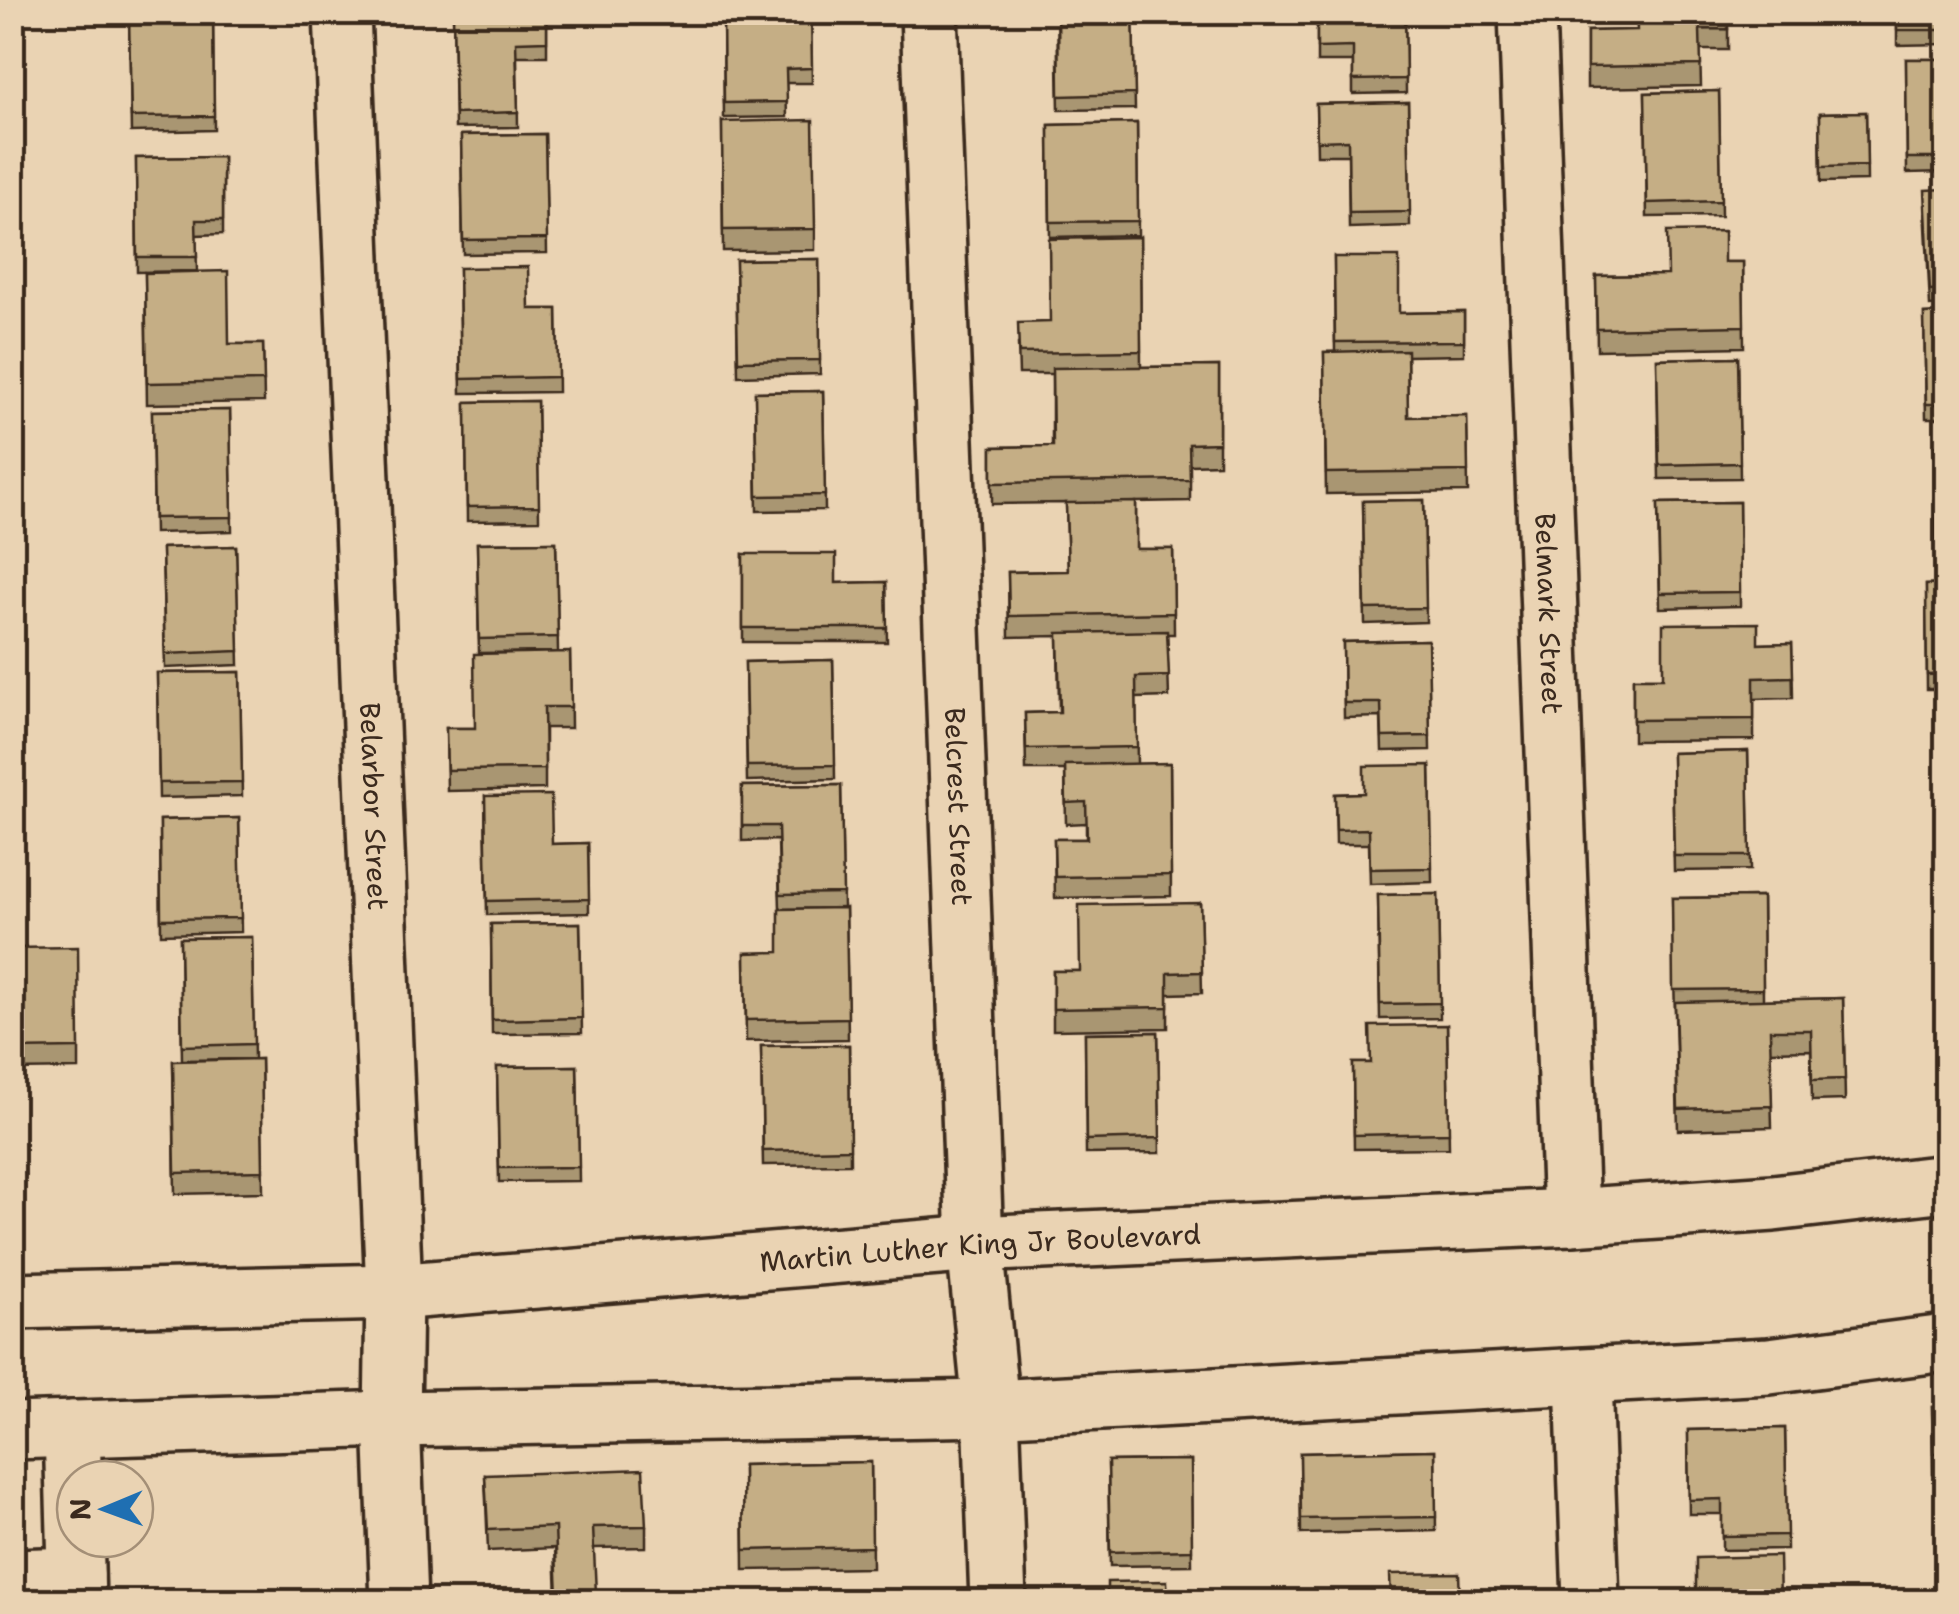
<svg xmlns="http://www.w3.org/2000/svg" width="1959" height="1614" font-family="'Shantell Sans',sans-serif">
<style>
.lines{fill:none;stroke-linecap:round;stroke-linejoin:round}
.minor-casing{stroke:#3b2a1e;stroke-width:62}
.major-casing{stroke:#3b2a1e;stroke-width:62}
.minor{stroke:#ead3b3;stroke-width:55}
.major{stroke:#ead3b3;stroke-width:55}
.wall{fill:#a99672;stroke:#3b2a1e;stroke-width:2.5}
.building{fill:#c5ae85;stroke:#3b2a1e;stroke-width:2.5}
.labels{text-anchor:middle;stroke-width:10;stroke-linejoin:round;paint-order:stroke}
.street-label{font-size:28px;fill:#3b2a1e;stroke:#ead3b3}
</style>
<rect width="100%" height="100%" fill="#ead3b3"/>
<filter id="ink" filterUnits="userSpaceOnUse"><feTurbulence type="fractalNoise" baseFrequency=".01" numOctaves="2"/><feDisplacementMap in="SourceGraphic" scale="20" xChannelSelector="R" yChannelSelector="G"/><feConvolveMatrix kernelMatrix="1 2 1 2 8 2 1 2 1" color-interpolation-filters="sRGB"/></filter>
<g filter="url(#ink)">
<g class="lines">
<!-- minor casing -->
<g class="minor-casing">
<g id="minor">
<path id="s1" d="M 342,12 L 394,1292 L 392,1419 L 399,1602"/>
<path id="s2" d="M 929,12 L 975,1244 L 991,1408 L 998,1602"/>
<path id="s3" d="M 1527,12 L 1571,1217"/>
<polyline points="1583,1378 1591,1602"/>
<polyline points="72,1429 77,1602"/>
<polyline points="12,1577 76,1575"/>
</g>
</g>
<!-- major casing -->
<g class="major-casing">
<g id="major">
<path id="s4" d="M 12,1301 L 394,1292 L 975,1244 L 1571,1217 L 1773,1203 L 1946,1183"/>
<polyline points="12,1431 392,1419 991,1408 1769,1366 1946,1343"/>
</g>
</g>
<!-- minor -->
<use href="#minor" class="minor"/>
<!-- major -->
<use href="#major" class="major"/>
</g>
<!-- wall -->
<g class="wall">
<polygon points="453,12 547,12 547,56 517,56 518,127 455,128"/>
<polygon points="723,12 811,12 812,83 786,83 787,117 724,118"/>
<polygon points="1057,12 1133,12 1135,109 1059,110"/>
<polygon points="1317,12 1405,12 1406,93 1353,94 1353,62 1317,62"/>
<polygon points="1897,12 1946,12 1946,44 1897,45"/>
<polygon points="213,15 214,130 131,132 129,16"/>
<polygon points="1728,29 1728,50 1700,50 1701,86 1587,88 1587,31"/>
<polygon points="1906,59 1946,59 1946,172 1907,173"/>
<polygon points="1719,91 1721,216 1647,217 1645,93"/>
<polygon points="1408,102 1410,226 1349,228 1348,155 1317,155 1316,104"/>
<polygon points="1866,112 1867,181 1821,182 1820,113"/>
<polygon points="722,122 815,229 815,250 723,251"/>
<polygon points="1137,123 1138,235 1050,237 1049,125"/>
<polygon points="545,134 547,253 463,254 461,135"/>
<polygon points="223,157 223,234 196,235 197,271 137,272 136,158"/>
<polygon points="1946,189 1946,305 1930,306 1925,205"/>
<polygon points="1140,237 1141,367 1219,366 1219,464 1190,465 1190,501 1136,502 1136,549 1173,549 1174,634 1167,634 1169,697 1136,698 1137,764 1170,763 1171,896 1055,898 1054,839 1086,839 1086,823 1066,824 1065,770 1026,770 1025,713 1059,712 1058,636 1009,637 1008,572 1068,571 1066,503 992,504 992,447 1052,446 1052,374 1019,374 1018,344 1050,322"/>
<polygon points="1334,257 1399,313 1464,312 1464,355 1407,356 1408,417 1467,416 1468,492 1326,494 1324,352 1335,352"/>
<polygon points="819,259 820,374 738,376 736,260"/>
<polygon points="1724,262 1743,262 1744,347 1597,350 1596,276 1668,275"/>
<polygon points="459,268 529,309 557,309 558,392 461,393"/>
<polygon points="145,273 229,344 263,344 264,402 147,404"/>
<polygon points="1946,313 1946,418 1926,418 1924,314"/>
<polygon points="1738,357 1740,478 1659,479 1657,359"/>
<polygon points="823,391 825,510 757,511 755,392"/>
<polygon points="537,401 539,520 467,521 466,402"/>
<polygon points="230,410 232,531 154,533 152,411"/>
<polygon points="1946,445 1946,557 1936,558 1934,446"/>
<polygon points="1424,500 1426,622 1365,624 1363,501"/>
<polygon points="1739,502 1740,606 1660,608 1658,503"/>
<polygon points="556,542 558,652 479,653 477,543"/>
<polygon points="236,546 239,665 165,668 162,548"/>
<polygon points="743,554 836,583 886,582 887,642 743,642"/>
<polygon points="1946,584 1946,689 1927,689 1926,585"/>
<polygon points="1428,640 1430,750 1382,751 1381,717 1344,718 1343,642"/>
<polygon points="1792,643 1793,698 1754,699 1754,740 1633,741 1633,678 1663,678 1758,644"/>
<polygon points="570,652 571,728 545,728 545,789 447,791 446,728 475,728"/>
<polygon points="833,660 835,779 747,781 745,662"/>
<polygon points="240,672 242,796 159,798 157,673"/>
<polygon points="1748,751 1750,870 1674,871 1672,753"/>
<polygon points="1430,765 1432,882 1370,884 1369,844 1336,844 1335,794 1364,793"/>
<polygon points="841,785 843,908 780,909 778,840 742,841 742,786"/>
<polygon points="485,796 552,844 588,843 589,913 487,915"/>
<polygon points="239,818 241,932 161,934 160,820"/>
<polygon points="1438,894 1440,1018 1380,1019 1378,895"/>
<polygon points="1762,897 1763,1000 1843,998 1845,1100 1812,1101 1811,1050 1770,1051 1772,1127 1678,1130 1672,898"/>
<polygon points="1200,903 1202,993 1168,994 1168,1028 1053,1030 1053,971 1079,971"/>
<polygon points="846,908 848,1039 746,1041 745,953 779,953"/>
<polygon points="580,923 582,1033 492,1034 491,924"/>
<polygon points="252,937 254,1059 182,1060 180,938"/>
<polygon points="12,948 79,1048 79,1069 12,1070"/>
<polygon points="1447,1025 1449,1148 1354,1149 1353,1063 1370,1063"/>
<polygon points="1158,1032 1160,1153 1086,1154 1085,1033"/>
<polygon points="849,1045 850,1164 763,1165 761,1046"/>
<polygon points="261,1059 263,1192 175,1194 173,1061"/>
<polygon points="577,1066 579,1181 499,1182 497,1067"/>
<rect x="12" y="1160" width="5" height="65"/>
<polygon points="1932,1407 1946,1407 1946,1474 1933,1474"/>
<polygon points="1785,1428 1787,1549 1722,1550 1722,1514 1689,1514 1688,1430"/>
<polygon points="1435,1450 1436,1531 1301,1534 1300,1453"/>
<polygon points="1191,1460 1192,1565 1110,1566 1108,1461"/>
<polygon points="871,1462 872,1568 744,1570 743,1465"/>
<polygon points="485,1475 646,1526 646,1547 594,1548 557,1597 555,1548 488,1551"/>
</g>
<!-- building -->
<g class="building">
<polygon points="453,12 547,12 547,41 516,42 518,112 455,114"/>
<polygon points="723,12 811,12 812,68 786,69 787,102 724,103"/>
<polygon points="1058,12 1133,12 1135,94 1059,96"/>
<polygon points="1317,12 1405,12 1406,79 1353,80 1353,47 1317,48"/>
<polygon points="1636,12 1728,12 1728,29 1700,29 1701,65 1587,67 1587,31 1637,30"/>
<rect x="1897" y="12" width="49" height="18"/>
<polygon points="213,15 214,116 131,117 129,16"/>
<polygon points="1906,59 1946,59 1946,158 1907,158"/>
<polygon points="1719,91 1721,201 1647,203 1645,93"/>
<polygon points="1408,102 1410,212 1349,213 1348,140 1317,141 1316,104"/>
<polygon points="1866,112 1867,166 1821,167 1820,113"/>
<polygon points="813,120 815,229 723,230 722,122"/>
<polygon points="1137,123 1138,221 1050,222 1049,125"/>
<polygon points="545,134 547,239 463,240 461,135"/>
<polygon points="223,157 223,220 196,220 197,257 137,257 136,158"/>
<polygon points="1946,189 1946,290 1930,291 1925,190"/>
<polygon points="1724,231 1724,262 1743,262 1744,326 1597,329 1596,276 1668,275 1667,232"/>
<polygon points="1140,237 1141,351 1019,353 1018,323 1050,322 1049,239"/>
<polygon points="1334,257 1399,257 1399,313 1464,312 1464,341 1335,342"/>
<polygon points="819,259 820,360 738,361 736,260"/>
<polygon points="528,267 529,309 557,309 558,377 461,379 459,268"/>
<polygon points="228,271 229,344 263,344 264,381 147,383 145,273"/>
<polygon points="1946,313 1946,404 1926,404 1924,314"/>
<polygon points="1407,350 1408,417 1467,416 1468,471 1326,473 1324,352"/>
<polygon points="1738,357 1740,463 1659,465 1657,359"/>
<polygon points="1219,366 1219,443 1189,444 1190,480 992,483 992,447 1053,446 1052,368"/>
<polygon points="823,391 825,495 757,496 755,392"/>
<polygon points="537,401 539,506 467,507 466,402"/>
<polygon points="230,410 232,517 154,518 152,411"/>
<polygon points="1946,445 1946,543 1936,543 1934,446"/>
<polygon points="1424,500 1426,608 1365,609 1363,501"/>
<polygon points="1136,502 1136,549 1173,549 1174,613 1009,616 1008,572 1068,571 1066,503"/>
<polygon points="1739,502 1740,592 1660,593 1658,503"/>
<polygon points="556,542 558,637 479,639 477,543"/>
<polygon points="236,546 239,651 165,654 162,548"/>
<polygon points="743,554 836,554 836,583 886,582 887,628 743,628"/>
<polygon points="12,562 14,627 12,627"/>
<polygon points="1946,584 1946,674 1927,675 1926,585"/>
<polygon points="1758,623 1758,644 1792,643 1793,677 1754,678 1754,719 1633,720 1633,678 1663,678 1663,624"/>
<polygon points="1167,631 1169,676 1136,677 1137,747 1026,749 1025,713 1060,712 1058,633"/>
<polygon points="1428,640 1430,736 1382,737 1381,703 1344,703 1343,642"/>
<polygon points="570,652 571,707 544,707 545,769 447,770 446,728 475,728 474,654"/>
<polygon points="833,660 835,765 747,766 745,662"/>
<polygon points="240,672 242,782 159,783 157,673"/>
<polygon points="1748,751 1750,856 1674,856 1672,753"/>
<polygon points="1170,763 1171,875 1055,877 1054,839 1087,839 1086,802 1066,803 1065,765"/>
<polygon points="1430,765 1432,868 1370,869 1369,829 1336,830 1335,794 1364,793 1364,766"/>
<polygon points="841,785 843,893 780,894 778,826 742,826 742,786"/>
<polygon points="551,795 552,844 588,843 589,899 487,901 485,796"/>
<polygon points="239,818 241,918 161,919 160,820"/>
<polygon points="1438,894 1440,1003 1380,1004 1378,895"/>
<polygon points="1762,897 1763,989 1673,990 1672,898"/>
<polygon points="1200,903 1202,972 1168,973 1168,1007 1053,1009 1053,971 1080,971 1079,905"/>
<polygon points="846,908 848,1018 746,1020 745,953 779,952 779,909"/>
<polygon points="580,923 582,1018 492,1020 491,924"/>
<polygon points="252,937 254,1044 182,1046 180,938"/>
<polygon points="78,947 79,1048 12,1049 12,948"/>
<polygon points="1843,998 1845,1079 1812,1080 1811,1030 1770,1030 1772,1106 1678,1109 1675,1002"/>
<polygon points="1447,1025 1449,1133 1354,1135 1353,1063 1371,1063 1370,1026"/>
<polygon points="1158,1032 1160,1138 1086,1140 1085,1033"/>
<polygon points="849,1045 850,1149 763,1151 761,1046"/>
<polygon points="261,1059 263,1171 175,1173 173,1061"/>
<polygon points="577,1066 579,1167 499,1168 497,1067"/>
<rect x="12" y="1160" width="5" height="51"/>
<polygon points="1932,1407 1946,1407 1946,1453 1933,1453"/>
<polygon points="1785,1428 1787,1535 1722,1536 1722,1499 1689,1500 1688,1430"/>
<polygon points="1435,1450 1436,1517 1301,1519 1300,1453"/>
<polygon points="1191,1460 1192,1550 1110,1552 1108,1461"/>
<polygon points="871,1462 872,1547 744,1550 743,1465"/>
<polygon points="643,1469 646,1526 593,1527 596,1594 670,1591 670,1602 507,1602 507,1600 558,1597 555,1527 488,1530 485,1475"/>
<polygon points="1779,1556 1780,1602 1696,1602 1696,1558"/>
<polygon points="1459,1573 1460,1602 1391,1602 1390,1574"/>
<polygon points="1167,1581 1168,1602 1107,1602 1107,1582"/>
<polygon points="875,1598 875,1602 763,1602 763,1601"/>
</g>
</g>
<g class="labels">
<!-- street labels -->
<g class="street-label">
<text dy="10" stroke="none"><textPath href="#s3" startOffset="602">Belmark Street</textPath></text>
<text dy="10" stroke="none"><textPath href="#s1" startOffset="795">Belarbor Street</textPath></text>
<text dy="10" stroke="none"><textPath href="#s2" startOffset="795">Belcrest Street</textPath></text>
<text dy="10" stroke="none"><textPath href="#s4" startOffset="970">Martin Luther King Jr Boulevard</textPath></text>
</g>
</g>
<!-- margin -->
<rect width="1959" height="1614" fill="none" stroke="#ead3b3" stroke-width="50"/>
<rect x="25" y="25" width="1909" height="1564" fill="none" stroke="#3b2a1e" stroke-width="4" filter="url(#ink)"/>
<!-- north arrow -->
<g transform="translate(105 1509) rotate(269)"><circle r="48" fill="#ead3b3" stroke="#a48f77" stroke-width="2.5"/>
<path d="M0-8L18 38L0 25L-18 38Z" fill="#1f6fb2"/>
<text y="-15" font-size="28" font-weight="bold" text-anchor="middle" fill="#3b2a1e">N</text>
</g>
</svg>
